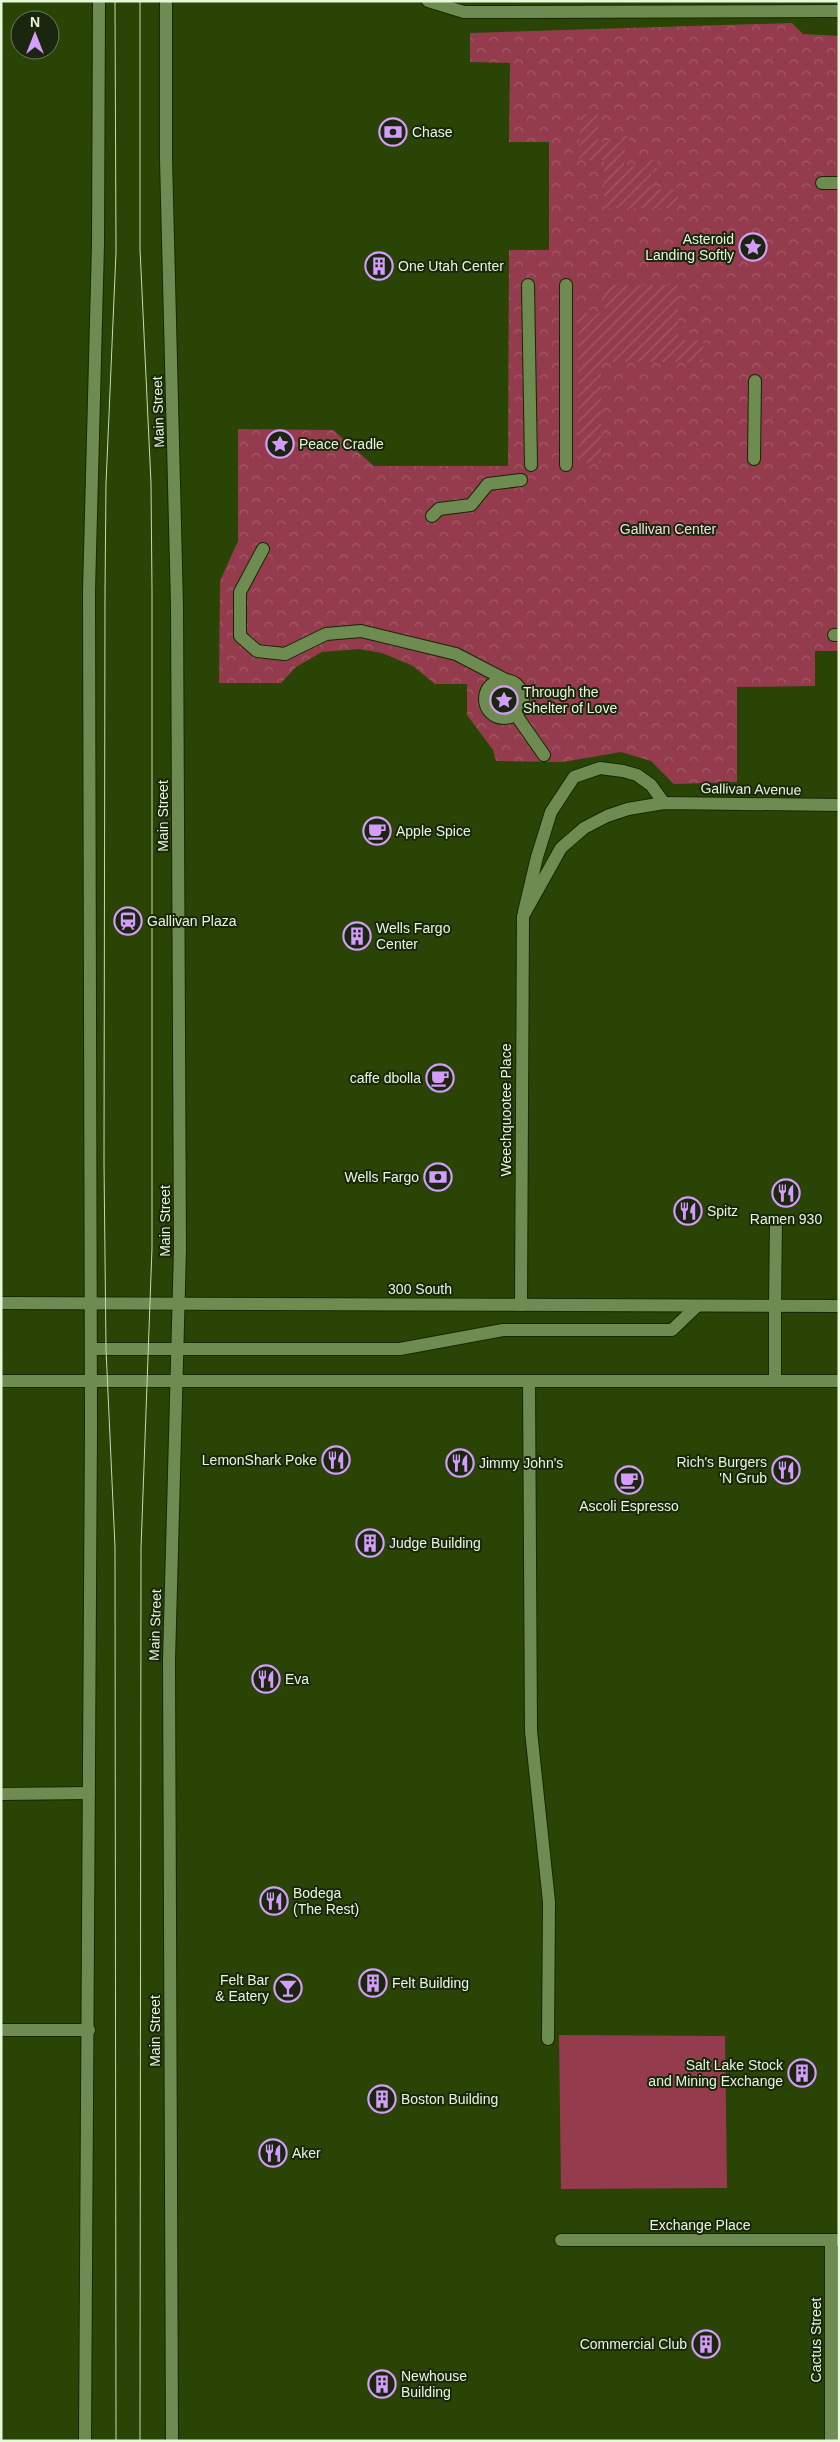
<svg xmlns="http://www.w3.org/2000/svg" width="840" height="2442" font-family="Helvetica,sans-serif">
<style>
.grass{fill:#943c4d}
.forest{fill:url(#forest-crowns)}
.garden{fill:url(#garden-furrows)}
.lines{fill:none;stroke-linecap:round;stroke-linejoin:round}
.service-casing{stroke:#152800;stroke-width:14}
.pedestrian-casing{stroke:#152800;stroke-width:14}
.minor-casing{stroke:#152800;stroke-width:14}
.tertiary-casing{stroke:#152800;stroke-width:14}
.service{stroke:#6e8c51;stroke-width:12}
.pedestrian{stroke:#6e8c51;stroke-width:12}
.minor{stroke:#6e8c51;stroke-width:12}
.tertiary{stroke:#6e8c51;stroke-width:12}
.tram{stroke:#c6d9b3;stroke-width:1}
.labels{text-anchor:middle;stroke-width:4;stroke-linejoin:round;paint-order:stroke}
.poi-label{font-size:14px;fill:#e7f8d8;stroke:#1a260e;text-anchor:start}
.street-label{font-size:14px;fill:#e7f8d8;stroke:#1a260e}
.park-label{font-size:14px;fill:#f7dbde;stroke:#1a260e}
</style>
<defs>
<pattern id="forest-crowns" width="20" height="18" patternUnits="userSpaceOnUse" patternTransform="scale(1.25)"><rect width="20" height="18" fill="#943c4d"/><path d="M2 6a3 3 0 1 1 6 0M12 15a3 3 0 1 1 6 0" fill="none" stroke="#a35966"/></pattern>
<pattern id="garden-furrows" width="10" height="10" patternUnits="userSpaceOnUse" patternTransform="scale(1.25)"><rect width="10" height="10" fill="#943c4d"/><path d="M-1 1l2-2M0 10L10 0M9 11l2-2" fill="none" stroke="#a35966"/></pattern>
</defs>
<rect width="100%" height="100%" fill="#2a4405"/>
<!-- grass -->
<polygon class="grass" points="559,2035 725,2036 727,2188 561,2189"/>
<!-- forest -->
<polygon class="forest" points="792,23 803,34 839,36 839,651 815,651 815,686 737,687 737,782 674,784 651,761 621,752 563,762 496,761 493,750 467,715 467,684 435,684 413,666 382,653 359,649 322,652 296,667 281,683 219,683 220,581 238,541 238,429 333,430 374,466 508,466 509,250 549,250 549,142 509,142 510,63 470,62 470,33"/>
<!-- garden -->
<g class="garden">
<polygon points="580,114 598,114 598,142 621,142 622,136 629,136 629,144 625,144 624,166 646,167 646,160 657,160 657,172 651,172 651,189 678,190 678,208 604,208 604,160 579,160"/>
<polygon points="605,285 678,285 678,340 703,340 703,362 601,362 601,463 578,463 578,313 605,313"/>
</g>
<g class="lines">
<!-- service casing -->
<g class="service-casing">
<g id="service">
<polyline points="428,1 464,12 839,11"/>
<polyline points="524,912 537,857 551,812 574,777 600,768 623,771 637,775 651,785 664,803"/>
<polyline points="775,1306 776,1221"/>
<polyline points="529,1381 531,1731 549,1902 548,2039"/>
<polyline points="1,1794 89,1793"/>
</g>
</g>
<!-- pedestrian casing -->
<g class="pedestrian-casing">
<g id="pedestrian">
<polyline points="822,183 839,183"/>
<polyline points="528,285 531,465"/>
<polyline points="566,285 566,465"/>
<polyline points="754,459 755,381"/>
<polyline points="432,516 439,509 471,505 488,484 521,480"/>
<polyline points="263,549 240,592 240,636 257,651 285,654 326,634 361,631 456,654 504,679"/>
<polyline points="834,635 839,635"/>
<circle cx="504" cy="699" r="19"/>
<polyline points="516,715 544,755"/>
</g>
</g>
<!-- minor casing -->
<g class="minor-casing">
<g id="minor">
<polyline points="166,1 166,158 177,606 180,1249 169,1661 172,2441"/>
<polyline points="521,1305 523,916 561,848 584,828 607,816 628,809 664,803 839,805"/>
<polyline points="1,2030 89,2030"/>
<polyline points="561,2240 839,2240"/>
<polyline points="85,2441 91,1426 89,591 98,244 99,1"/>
<polyline points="831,2441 831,2240"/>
</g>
</g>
<!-- tertiary casing -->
<g class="tertiary-casing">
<g id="tertiary">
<polyline points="1,1303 839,1306"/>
<polyline points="91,1349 400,1349 503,1330 672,1330 697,1306"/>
<polyline points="1,1381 839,1381"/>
<polyline points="775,1381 775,1306"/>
</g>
</g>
<!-- service -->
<use href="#service" class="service"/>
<!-- pedestrian -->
<use href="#pedestrian" class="pedestrian"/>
<!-- minor -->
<use href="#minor" class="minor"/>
<!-- tertiary -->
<use href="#tertiary" class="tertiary"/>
<!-- tram -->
<g class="tram">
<polyline points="115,1 116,252 106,484 105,591 104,1163 106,1349 115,1547 116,2441"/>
<polyline points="140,1 140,249 151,483 152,592 152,1248 141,1548 140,2441"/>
</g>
</g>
<!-- icons -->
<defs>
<g id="bank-ring" transform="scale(1.4375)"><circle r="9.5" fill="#1a260e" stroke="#d49cfb" stroke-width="1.5"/><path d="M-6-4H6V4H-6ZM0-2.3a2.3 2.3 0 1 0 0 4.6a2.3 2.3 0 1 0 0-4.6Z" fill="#d49cfb"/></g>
<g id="sight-ring" transform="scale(1.4375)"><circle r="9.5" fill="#1a260e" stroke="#d49cfb" stroke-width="1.5"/><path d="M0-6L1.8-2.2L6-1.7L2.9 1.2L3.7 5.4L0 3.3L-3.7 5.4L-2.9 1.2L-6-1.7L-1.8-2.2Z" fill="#d49cfb"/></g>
<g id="building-ring" transform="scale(1.4375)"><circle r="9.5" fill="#1a260e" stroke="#d49cfb" stroke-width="1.5"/><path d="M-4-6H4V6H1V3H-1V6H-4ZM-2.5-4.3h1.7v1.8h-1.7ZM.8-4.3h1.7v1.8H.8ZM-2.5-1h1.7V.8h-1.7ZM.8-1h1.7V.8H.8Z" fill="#d49cfb"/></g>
<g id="cafe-ring" transform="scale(1.4375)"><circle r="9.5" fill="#1a260e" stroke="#d49cfb" stroke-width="1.5"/><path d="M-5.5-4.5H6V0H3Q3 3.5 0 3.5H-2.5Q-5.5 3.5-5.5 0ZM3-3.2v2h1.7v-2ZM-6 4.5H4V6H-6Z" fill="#d49cfb"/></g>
<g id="station-ring" transform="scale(1.4375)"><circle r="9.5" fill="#1a260e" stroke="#d49cfb" stroke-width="1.5"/><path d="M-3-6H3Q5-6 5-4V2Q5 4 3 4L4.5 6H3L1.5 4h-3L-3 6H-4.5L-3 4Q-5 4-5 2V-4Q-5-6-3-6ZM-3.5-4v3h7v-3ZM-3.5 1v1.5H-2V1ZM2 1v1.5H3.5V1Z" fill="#d49cfb"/></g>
<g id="restaurant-ring" transform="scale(1.4375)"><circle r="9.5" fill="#1a260e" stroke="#d49cfb" stroke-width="1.5"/><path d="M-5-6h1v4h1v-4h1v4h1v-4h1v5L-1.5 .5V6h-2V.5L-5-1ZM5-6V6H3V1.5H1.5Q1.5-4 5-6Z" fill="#d49cfb"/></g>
<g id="bar-ring" transform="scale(1.4375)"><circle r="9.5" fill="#1a260e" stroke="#d49cfb" stroke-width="1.5"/><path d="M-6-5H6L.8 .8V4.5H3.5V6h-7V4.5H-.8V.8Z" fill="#d49cfb"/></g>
</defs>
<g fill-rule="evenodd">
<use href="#bank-ring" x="393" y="132"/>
<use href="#sight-ring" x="753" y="247"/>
<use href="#building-ring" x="379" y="266"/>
<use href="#sight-ring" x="280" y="444"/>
<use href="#sight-ring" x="504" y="700"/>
<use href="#cafe-ring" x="377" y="831"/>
<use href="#station-ring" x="128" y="921"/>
<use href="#building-ring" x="357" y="936"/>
<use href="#cafe-ring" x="440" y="1078"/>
<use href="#bank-ring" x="438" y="1177"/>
<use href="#restaurant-ring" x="786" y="1193"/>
<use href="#restaurant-ring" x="688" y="1211"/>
<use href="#restaurant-ring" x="336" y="1460"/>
<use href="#restaurant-ring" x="460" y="1463"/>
<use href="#restaurant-ring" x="786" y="1470"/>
<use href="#cafe-ring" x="629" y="1480"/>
<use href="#building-ring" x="370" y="1543"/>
<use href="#restaurant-ring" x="266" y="1679"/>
<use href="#restaurant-ring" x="274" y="1901"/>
<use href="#building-ring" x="373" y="1983"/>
<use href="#bar-ring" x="288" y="1988"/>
<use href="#building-ring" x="802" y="2073"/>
<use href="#building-ring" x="382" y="2099"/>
<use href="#restaurant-ring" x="273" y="2153"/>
<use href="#building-ring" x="706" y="2344"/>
<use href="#building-ring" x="382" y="2384"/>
</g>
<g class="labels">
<!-- poi labels -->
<g class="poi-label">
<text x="412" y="137">Chase</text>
<text x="734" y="244" text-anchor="end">Asteroid<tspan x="734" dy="16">Landing Softly</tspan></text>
<text x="398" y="271">One Utah Center</text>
<text x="299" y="449">Peace Cradle</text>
<text x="523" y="697">Through the<tspan x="523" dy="16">Shelter of Love</tspan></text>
<text x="396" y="836">Apple Spice</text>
<text x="147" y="926">Gallivan Plaza</text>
<text x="376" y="933">Wells Fargo<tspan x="376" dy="16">Center</tspan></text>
<text x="421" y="1083" text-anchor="end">caffe dbolla</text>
<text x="419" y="1182" text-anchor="end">Wells Fargo</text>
<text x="707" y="1216">Spitz</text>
<text x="786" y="1224" text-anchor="middle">Ramen 930</text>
<text x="317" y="1465" text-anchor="end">LemonShark Poke</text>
<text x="767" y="1467" text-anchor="end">Rich's Burgers<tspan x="767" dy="16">'N Grub</tspan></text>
<text x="479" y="1468">Jimmy John's</text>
<text x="629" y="1511" text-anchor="middle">Ascoli Espresso</text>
<text x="389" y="1548">Judge Building</text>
<text x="285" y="1684">Eva</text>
<text x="293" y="1898">Bodega<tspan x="293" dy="16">(The Rest)</tspan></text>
<text x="269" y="1985" text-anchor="end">Felt Bar<tspan x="269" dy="16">&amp; Eatery</tspan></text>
<text x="392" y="1988">Felt Building</text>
<text x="783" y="2070" text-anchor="end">Salt Lake Stock<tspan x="783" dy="16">and Mining Exchange</tspan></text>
<text x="401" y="2104">Boston Building</text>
<text x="292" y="2158">Aker</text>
<text x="687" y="2349" text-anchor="end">Commercial Club</text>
<text x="401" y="2381">Newhouse<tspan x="401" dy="16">Building</tspan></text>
</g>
<!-- street labels -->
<g class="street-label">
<text transform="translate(158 412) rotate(-92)" y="5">Main Street</text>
<text transform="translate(751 789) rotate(1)" y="5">Gallivan Avenue</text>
<text transform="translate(163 816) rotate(-90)" y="5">Main Street</text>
<text transform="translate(506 1110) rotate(-90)" y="5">Weechquootee Place</text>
<text transform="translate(165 1221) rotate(-90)" y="5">Main Street</text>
<text x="420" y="1294">300 South</text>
<text transform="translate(155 1625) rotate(-88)" y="5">Main Street</text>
<text transform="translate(155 2031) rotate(-90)" y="5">Main Street</text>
<text x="700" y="2230">Exchange Place</text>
<text transform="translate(816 2340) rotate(-90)" y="5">Cactus Street</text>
</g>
<!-- park labels -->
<g class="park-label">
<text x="668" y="534">Gallivan Center</text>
</g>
</g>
<!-- border -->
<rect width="840" height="2442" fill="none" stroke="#e7f8d8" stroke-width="5"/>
<!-- north arrow -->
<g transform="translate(35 35)"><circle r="24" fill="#1a260e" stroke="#6c7a5f"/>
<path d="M0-4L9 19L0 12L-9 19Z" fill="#d49cfb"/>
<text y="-8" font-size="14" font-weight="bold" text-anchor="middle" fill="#e7f8d8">N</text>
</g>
</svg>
